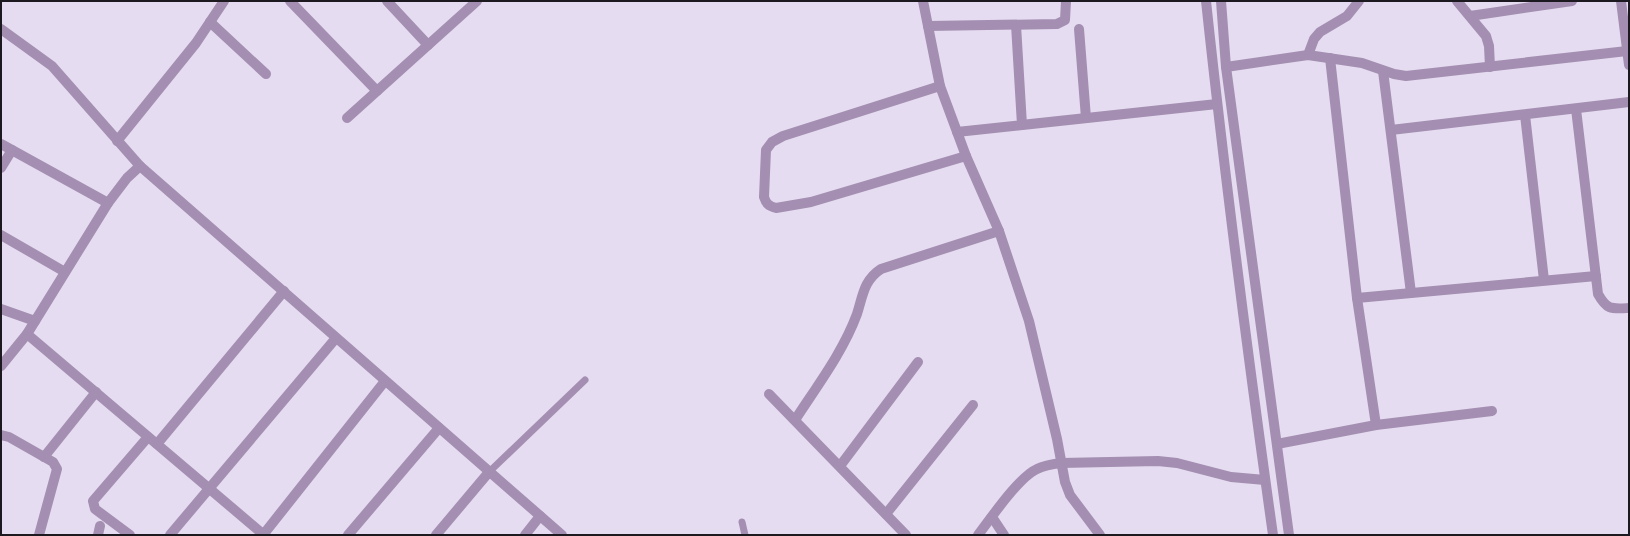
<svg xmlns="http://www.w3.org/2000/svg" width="1630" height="536" font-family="Jost,sans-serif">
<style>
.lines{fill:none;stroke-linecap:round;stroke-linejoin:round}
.lane{stroke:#a48fb2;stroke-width:7}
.street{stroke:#a48fb2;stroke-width:10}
</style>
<rect width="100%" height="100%" fill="#e6dcf1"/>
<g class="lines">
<!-- lane -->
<g class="lane">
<polyline points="489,472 585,380"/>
<polyline points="742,522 745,535"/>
</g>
<!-- street -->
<g class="street">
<polyline points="290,1 377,91"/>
<polyline points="387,1 428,45"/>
<polyline points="923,1 940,86 966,156 999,231 1029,321 1057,439 1065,482 1070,495 1100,535"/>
<path d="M 1206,1 C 1225,179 1248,357 1273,535"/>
<polyline points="1221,1 1226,67 1289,535"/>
<polyline points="1457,1 1486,36 1489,46 1490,67"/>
<polyline points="1621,1 1629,65"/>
<polyline points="1470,16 1572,1"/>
<polyline points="210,22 266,74"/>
<polyline points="1016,25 1022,125"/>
<polyline points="928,26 1057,24 1065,20 1066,1"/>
<polyline points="1,29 52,66 140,166 562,535"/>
<polyline points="1079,29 1086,118"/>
<polyline points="1308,55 1314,39 1320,32 1347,16 1359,1"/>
<polyline points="1330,58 1357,298 1376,425"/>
<polyline points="1226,67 1308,55 1362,63 1394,74 1406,76 1627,51"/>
<polyline points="1383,71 1411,293"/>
<path d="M 940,86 L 783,136 L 772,142 L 766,150 L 764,197 C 766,203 768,206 776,208 L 811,202 L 966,156"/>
<path d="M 1576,109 L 1598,294 C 1607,310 1611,309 1629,308"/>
<polyline points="1525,115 1544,280"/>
<polyline points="347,118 477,1"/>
<polyline points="1391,130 1629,102"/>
<polyline points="957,132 1217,104"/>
<polyline points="117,141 196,43 224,1"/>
<polyline points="1,144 108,203"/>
<polyline points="1,168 12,150"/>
<polyline points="1,235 65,272"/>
<polyline points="1357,298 1596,276"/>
<polyline points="1,309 35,321"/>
<polyline points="27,334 264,535"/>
<polyline points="1,366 27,334 108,203 127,178 140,166"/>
<polyline points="769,394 906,535"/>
<path d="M 795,420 C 817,386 843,352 857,314 C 863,295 864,280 881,269 L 999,231"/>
<polyline points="1,435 9,437 53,462 57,469 39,535"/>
<polyline points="157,444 284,291"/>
<polyline points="1277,444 1376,425 1492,411"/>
<polyline points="44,457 96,392"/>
<polyline points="840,466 918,362"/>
<polyline points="886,514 973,405"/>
<polyline points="992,517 1004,535"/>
<polyline points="98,535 100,526"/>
<polyline points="130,535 95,509 93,501 148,437"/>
<polyline points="170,535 336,338"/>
<polyline points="263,535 385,381"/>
<polyline points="348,535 439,428"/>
<polyline points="436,535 489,472"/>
<polyline points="525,535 540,516"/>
<path d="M 978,535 C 991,518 1019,477 1037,469 C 1045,465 1053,464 1061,463 L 1158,461 L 1177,463 L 1231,477 L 1265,480"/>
</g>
</g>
<!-- border -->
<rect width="1630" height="536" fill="none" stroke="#1d1921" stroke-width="4"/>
</svg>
